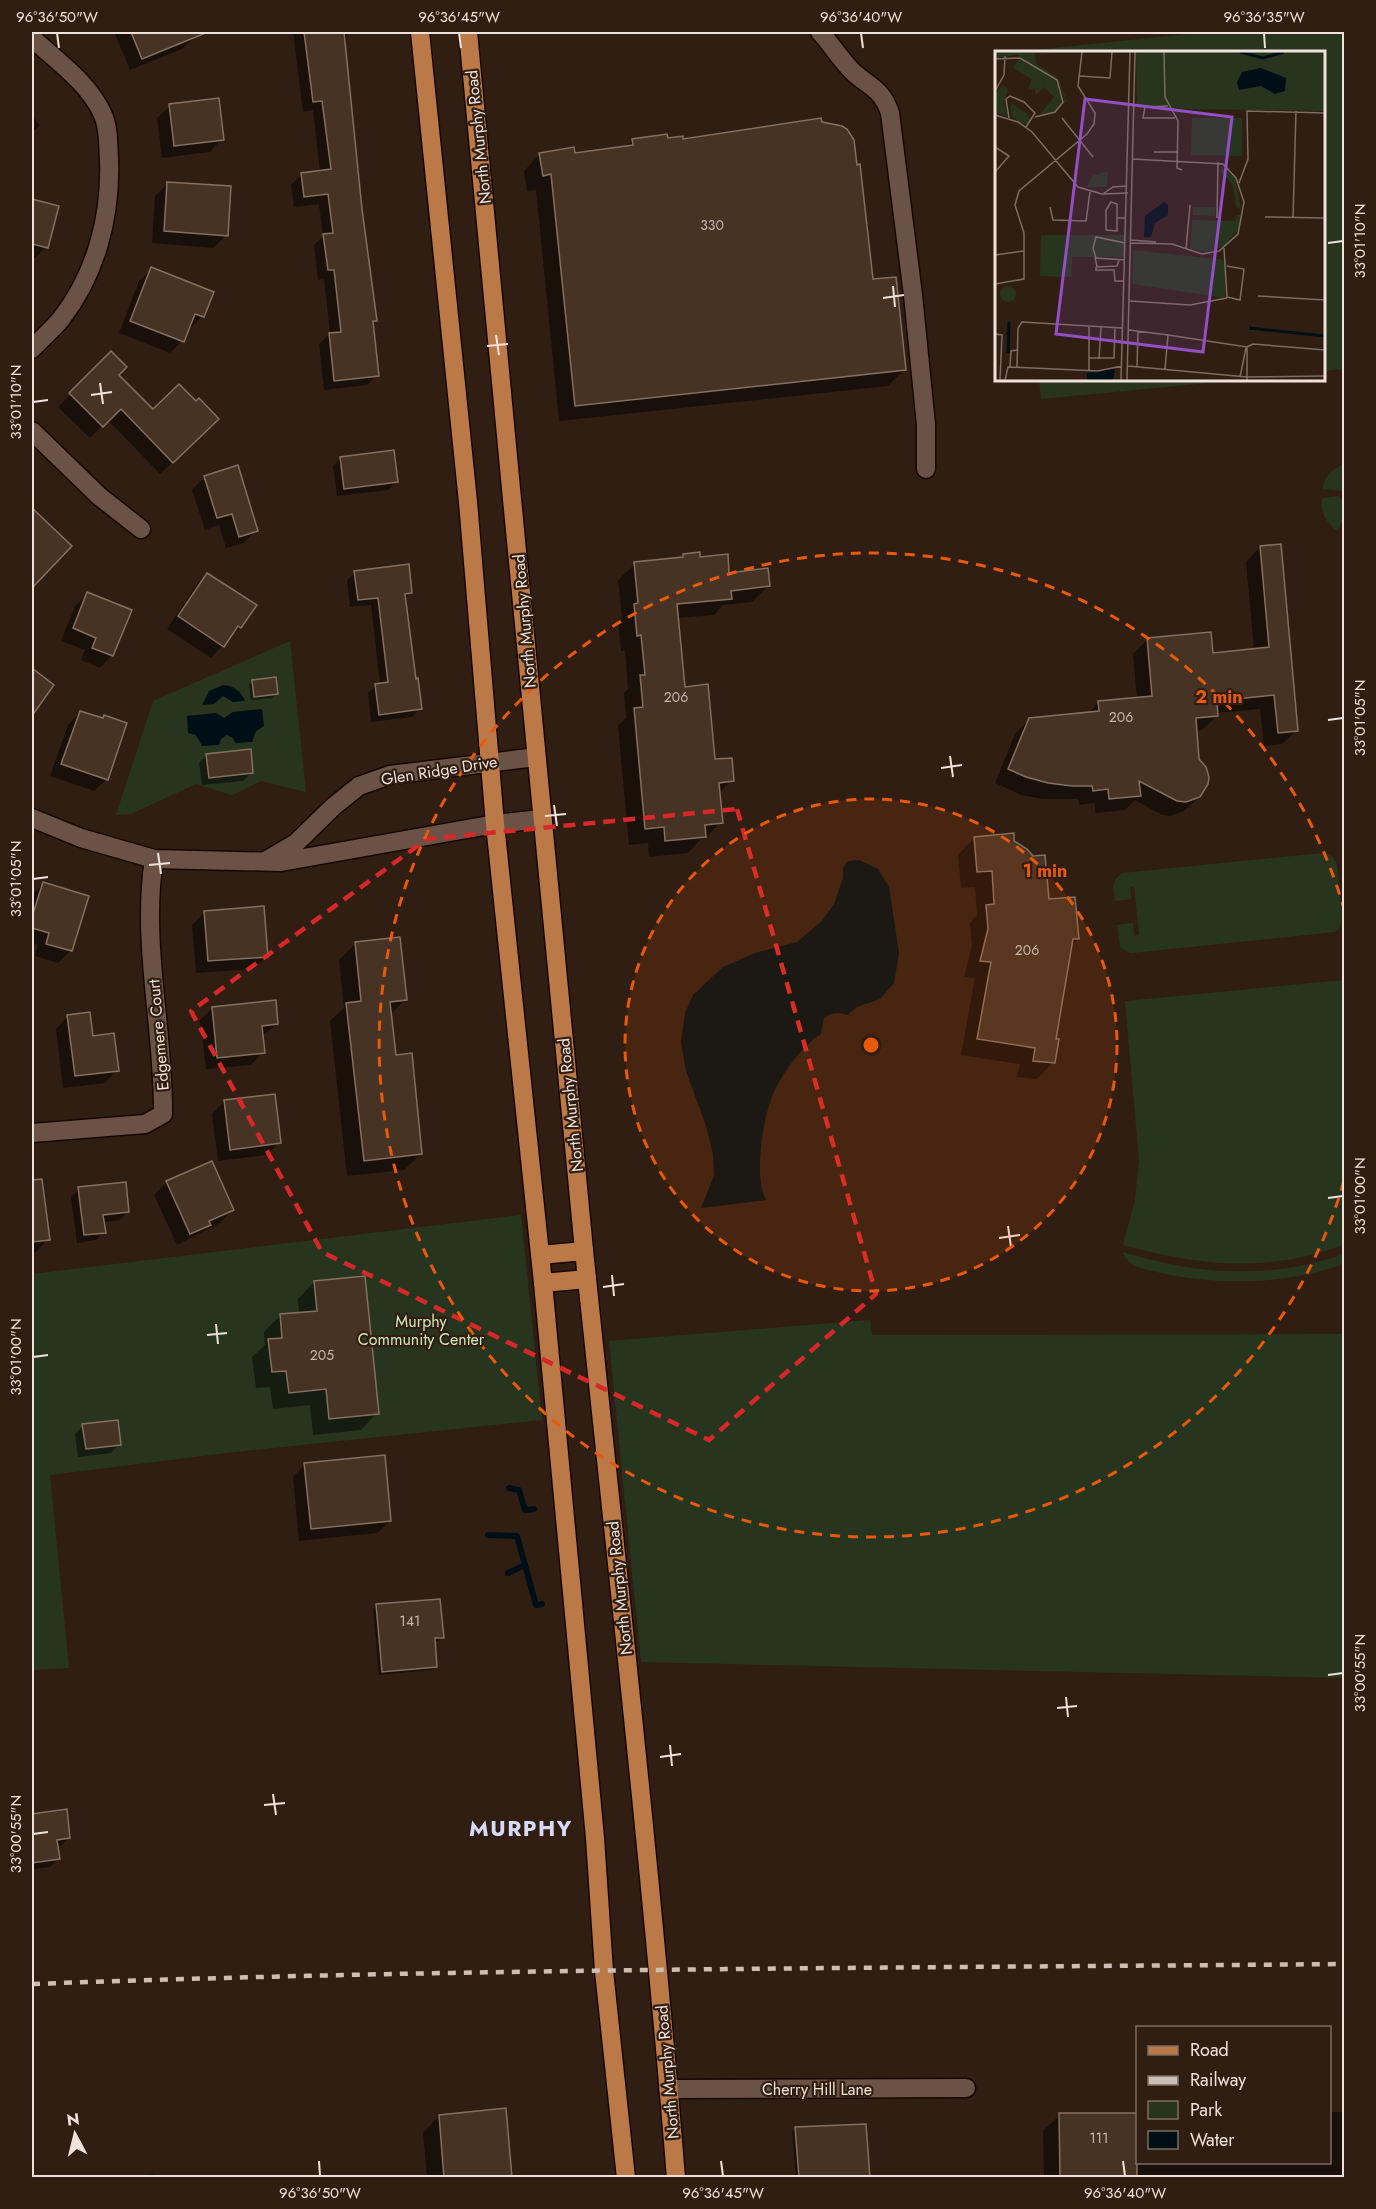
<svg xmlns="http://www.w3.org/2000/svg" width="1376" height="2209" font-family="Jost,sans-serif">
<style>
.green{fill:#28351e}
.water{fill:#000f15}
.shadow{fill:#0007}
.lines{fill:none;stroke-linecap:round;stroke-linejoin:round}
.stream{stroke:#000f15;stroke-width:6}
.building{fill:#463324;stroke:#856f5f;stroke-width:1.5}
.minor-casing{stroke:#180701;stroke-width:21}
.major-casing{stroke:#180701;stroke-width:21}
.minor{stroke:#6a5346;stroke-width:18}
.major{stroke:#bb7948;stroke-width:18}
.rail{stroke:#ccbdb5;stroke-width:4.5;stroke-dasharray:8 8;stroke-linecap:butt}
.marked{fill:none;stroke:#d62828;stroke-width:4.5;stroke-dasharray:12 8;stroke-linejoin:round}
.ticks{fill:none;stroke:#f0e2da;stroke-width:2}
.ring{fill:none;stroke:#e8590c;stroke-width:3;stroke-dasharray:10 8}
.labels{text-anchor:middle;stroke-width:4.5;stroke-linejoin:round;paint-order:stroke}
.number-label{font-size:14px;fill:#c6b6ac}
.street-label{font-size:16px;fill:#f0e2da;stroke:#311e13}
.park-label{font-size:16px;fill:#cde9b7;stroke:#311e13}
.district-label{font-size:22px;font-weight:bold;letter-spacing:1.5px;fill:#d7daf7;stroke:#311e13}
.inset-river{fill:none;stroke:#000f15;stroke-width:3}
.inset-road{fill:none;stroke:#7d6c63;stroke-width:1.5}
.view{fill:#9250c4;fill-opacity:0.15;stroke:#9250c4;stroke-width:3}
.inset-edge{fill:none;stroke:#f0e2da;stroke-width:3}
.centre{fill:#e8590c;stroke:#311e13;stroke-width:3}
.ring-label{font-size:18px;text-anchor:middle;font-weight:bold;fill:#e8590c;stroke:#311e13;stroke-width:4.5;stroke-linejoin:round;paint-order:stroke}
.neatline{fill:none;stroke:#f0e2da;stroke-width:2}
.ticks-label{font-size:15px;text-anchor:middle;fill:#f0e2da}
</style>
<rect width="100%" height="100%" fill="#311e13"/>
<!-- green -->
<g class="green">
<polygon points="1207,32 1344,32 1344,369 1324,371 1324,52 1015,52"/>
<polygon points="1039,380 1239,380 1041,399"/>
<path d="M 1344,465 L 1344,491 L 1322,489 C 1325,476 1332,468 1344,465 Z"/>
<path d="M 1338,496 L 1344,502 L 1343,519 L 1337,531 C 1326,522 1320,512 1322,498 Z"/>
<polygon points="290,641 306,792 261,781 232,795 196,784 131,814 116,815 153,701"/>
<path d="M 1323,853 L 1332,856 L 1337,864 L 1342,919 L 1339,928 L 1335,932 L 1132,953 L 1127,952 L 1120,947 L 1117,925 L 1133,923 L 1134,936 L 1139,935 L 1134,886 L 1130,886 L 1131,899 L 1115,901 C 1113,889 1111,879 1123,873 Z"/>
<path d="M 1344,980 L 1344,1245 C 1266,1273 1201,1266 1123,1245 L 1135,1200 L 1139,1160 L 1125,1001 Z"/>
<polygon points="521,1215 542,1420 234,1452 50,1475 69,1668 32,1670 32,1274"/>
<path d="M 1123,1252 C 1196,1275 1271,1280 1344,1254 L 1344,1264 C 1284,1285 1219,1286 1157,1272 C 1144,1269 1127,1267 1123,1252 Z"/>
<polygon points="870,1320 872,1335 1344,1334 1344,1678 641,1662 609,1341"/>
</g>
<!-- water -->
<g class="water">
<path d="M 223,685 C 234,686 241,691 245,701 L 233,702 L 223,696 L 214,704 L 202,705 L 209,691 Z"/>
<polygon points="262,709 264,726 256,731 252,742 235,743 233,738 227,735 221,739 219,745 202,746 196,735 188,733 187,716 216,713 224,718 233,712"/>
<path d="M 859,860 L 878,869 L 889,887 L 899,953 L 894,983 L 880,999 L 857,1007 L 847,1015 C 838,1012 832,1012 824,1018 L 821,1034 C 801,1047 784,1071 774,1092 C 763,1116 753,1177 766,1200 L 701,1208 L 714,1176 L 713,1154 L 706,1126 L 686,1071 L 681,1042 L 685,1013 L 693,995 L 723,967 L 755,953 L 797,942 L 822,921 L 834,904 L 843,878 L 843,868 L 848,861 Z"/>
</g>
<!-- shadow -->
<g class="shadow">
<polygon points="114,32 193,32 195,37 182,49 130,70"/>
<polygon points="293,32 346,32 347,40 344,43 354,153 376,320 372,324 377,375 367,385 324,390 319,344 330,333 324,279 318,280 314,245 323,236 319,204 294,207 291,185 302,174 320,172 313,110 303,112"/>
<polygon points="170,106 222,139 210,152 162,158 157,118"/>
<polygon points="32,116 40,125 32,133"/>
<polygon points="821,123 871,281 904,370 888,386 559,421 536,190 527,191 524,171 540,154 574,155 626,147 633,140 682,140"/>
<polygon points="168,183 226,235 214,248 152,243 155,196"/>
<polygon points="32,200 57,207 46,247 34,259 32,259"/>
<polygon points="152,269 212,292 202,316 190,329 188,328 182,341 170,353 119,333 139,281"/>
<polygon points="111,354 117,375 153,411 196,403 217,419 160,474 108,420 90,438 58,407"/>
<polygon points="341,458 396,482 388,490 337,496 333,466"/>
<polygon points="205,477 256,530 244,543 226,548 219,525 205,530 192,490"/>
<polygon points="32,510 70,546 32,586"/>
<polygon points="1260,547 1297,730 1282,744 1264,746 1260,709 1216,713 1217,716 1202,730 1195,731 1199,796 1184,811 1170,816 1162,815 1135,800 1125,810 1095,813 1095,803 1079,805 1078,799 1043,799 1021,795 995,783 1015,734 1030,719 1088,714 1099,702 1137,699 1133,654 1147,640 1211,654 1254,650 1246,562"/>
<polygon points="683,555 699,559 728,574 769,585 752,602 723,605 714,615 677,618 684,688 714,761 732,780 718,794 721,822 704,839 701,839 688,853 649,857 648,843 629,845 618,726 626,718 624,693 628,689 625,651 621,651 618,622 622,617 618,580 635,564 679,559"/>
<polygon points="355,572 411,593 404,599 420,709 412,717 371,722 368,693 376,685 380,684 371,605 350,607 347,580"/>
<polygon points="207,574 240,627 211,658 167,629 195,587"/>
<polygon points="88,594 112,655 100,668 81,660 85,650 61,641 75,606"/>
<polygon points="253,681 276,694 273,698 251,700 249,685"/>
<polygon points="80,712 101,720 104,717 107,779 94,791 50,776 68,725"/>
<polygon points="207,755 251,773 243,781 202,785 199,763"/>
<polygon points="974,838 1013,842 1048,900 1078,939 1070,947 1054,1040 1053,1062 1037,1079 1017,1077 1020,1064 961,1055 975,978 964,977 972,946 970,923 977,915 975,887 961,888 958,855"/>
<polygon points="43,884 87,897 70,951 58,963 35,956 38,945 32,943 32,895"/>
<polygon points="205,912 267,956 254,969 196,973 192,925"/>
<polygon points="355,944 406,999 390,1015 394,1057 421,1154 404,1170 347,1176 330,1021 344,1008 339,960"/>
<polygon points="213,1008 277,1024 262,1036 263,1052 251,1065 206,1069 200,1020"/>
<polygon points="68,1016 92,1037 117,1070 105,1083 63,1088 56,1029"/>
<polygon points="224,1102 279,1143 267,1155 218,1161 212,1114"/>
<polygon points="167,1182 232,1210 220,1223 177,1245 154,1195"/>
<polygon points="41,1183 48,1239 36,1252 32,1252 32,1185"/>
<polygon points="79,1189 128,1211 120,1220 103,1222 104,1232 96,1240 77,1243 71,1197"/>
<polygon points="314,1282 377,1413 361,1430 313,1435 310,1405 273,1409 270,1387 256,1388 252,1357 265,1345 264,1332 280,1316 299,1314 298,1299"/>
<polygon points="83,1426 119,1444 111,1453 78,1457 75,1434"/>
<polygon points="305,1464 390,1521 377,1533 299,1541 293,1477"/>
<polygon points="377,1606 442,1637 438,1641 433,1641 436,1667 432,1670 379,1675 373,1609"/>
<polygon points="66,1811 69,1838 61,1846 57,1847 58,1859 50,1867 32,1869 32,1815"/>
<polygon points="1330,2112 1344,2112 1344,2178 1044,2178 1043,2131 1060,2115 1138,2114 1138,2162 1330,2162"/>
<polygon points="439,2116 511,2178 427,2178 423,2133"/>
<polygon points="796,2129 869,2178 796,2178 792,2132"/>
<polygon points="153,2174 153,2178 110,2178"/>
</g>
<g class="lines">
<!-- stream -->
<g class="stream">
<polyline points="509,1488 519,1490 525,1510 534,1509"/>
<polyline points="488,1535 517,1536 536,1605 542,1604"/>
<polyline points="508,1573 525,1565"/>
</g>
</g>
<!-- building -->
<g class="building">
<polygon points="131,32 208,32 142,59"/>
<polygon points="304,32 344,32 362,209 377,321 373,321 379,376 334,381 329,333 341,332 334,270 328,270 323,234 333,233 328,194 304,197 301,173 331,169 322,101 313,102"/>
<polygon points="219,98 224,140 174,146 169,104"/>
<polygon points="821,118 822,122 842,126 847,129 854,140 857,165 860,164 873,279 896,277 906,370 575,406 551,174 543,176 539,153 574,147 575,153 633,145 632,139 667,134 668,138 683,136 683,139"/>
<polygon points="167,182 231,186 228,236 164,231"/>
<polygon points="32,199 59,206 48,248 32,244"/>
<polygon points="151,267 214,292 204,317 195,314 184,342 130,321"/>
<polygon points="111,351 127,367 119,375 153,409 179,384 196,401 199,398 219,419 173,463 121,409 103,427 69,393"/>
<polygon points="394,450 398,482 344,489 340,457"/>
<polygon points="238,465 258,531 239,537 232,514 217,518 204,476"/>
<polygon points="32,508 72,546 32,588"/>
<polygon points="1281,544 1298,731 1278,733 1274,695 1217,701 1218,716 1196,718 1199,759 1206,767 1209,777 1208,784 1200,797 1186,802 1177,801 1139,781 1141,796 1109,799 1108,789 1093,791 1092,786 1072,786 1048,783 1026,777 1008,769 1029,718 1099,711 1098,701 1152,696 1147,638 1211,632 1213,653 1269,647 1260,546"/>
<polygon points="700,552 700,557 728,554 729,573 768,568 770,586 731,591 732,599 677,604 685,687 708,684 715,759 732,758 734,781 719,783 723,823 705,825 706,837 665,841 664,827 645,829 634,708 643,707 640,675 645,675 641,635 637,636 634,604 638,603 634,562 683,557 683,554"/>
<polygon points="409,564 412,593 405,594 416,679 418,678 422,709 379,715 375,684 388,682 378,598 358,600 354,571"/>
<polygon points="207,573 257,605 241,628 238,626 224,647 178,616"/>
<polygon points="87,592 132,610 113,656 92,648 96,638 73,628"/>
<polygon points="32,668 54,685 32,716"/>
<polygon points="276,677 278,694 254,697 252,680"/>
<polygon points="80,711 103,718 104,715 127,723 108,780 61,764"/>
<polygon points="251,749 253,773 209,778 206,754"/>
<polygon points="1014,833 1014,841 1027,849 1033,856 1045,855 1049,899 1075,897 1079,939 1073,939 1056,1039 1059,1039 1055,1063 1033,1061 1035,1048 977,1039 991,962 980,961 988,929 986,905 994,904 992,871 977,872 974,837"/>
<polygon points="43,882 89,896 72,951 46,944 49,933 32,928 32,917"/>
<polygon points="264,906 268,957 208,961 204,911"/>
<polygon points="400,937 407,1000 390,1002 396,1055 412,1053 422,1154 364,1161 346,1003 361,1001 355,942"/>
<polygon points="276,1000 278,1024 262,1026 265,1053 217,1058 212,1007"/>
<polygon points="90,1012 93,1036 114,1033 119,1071 75,1076 67,1015"/>
<polygon points="275,1094 281,1143 230,1150 224,1100"/>
<polygon points="212,1161 234,1210 209,1221 211,1225 190,1234 166,1181"/>
<polygon points="42,1179 50,1240 32,1242 32,1180"/>
<polygon points="126,1182 129,1212 103,1215 106,1233 84,1235 78,1187"/>
<polygon points="365,1276 379,1414 329,1419 326,1389 289,1393 286,1371 272,1372 268,1339 282,1338 280,1314 317,1311 314,1281"/>
<polygon points="118,1420 121,1445 86,1449 82,1424"/>
<polygon points="385,1455 391,1521 311,1529 304,1463"/>
<polygon points="440,1599 444,1638 435,1638 437,1667 382,1672 376,1604"/>
<polygon points="67,1809 70,1838 57,1840 60,1859 32,1863 32,1814"/>
<polygon points="506,2108 512,2178 444,2178 439,2115"/>
<polygon points="1059,2113 1137,2113 1137,2178 1060,2178"/>
<polygon points="866,2124 870,2178 799,2178 795,2127"/>
</g>
<g class="lines">
<!-- minor casing -->
<g class="minor-casing">
<g id="minor">
<path d="M 820,32 C 831,44 841,60 853,72 C 871,88 882,89 890,113 L 913,295 L 926,425 L 926,469"/>
<path d="M 32,38 C 56,60 90,84 103,115 C 109,128 108,146 109,160 C 111,217 96,274 61,319 C 52,330 41,339 32,349"/>
<polyline points="32,431 99,496 141,529"/>
<polyline points="32,818 81,838 154,859 281,862 495,824 541,819"/>
<polyline points="267,860 296,843 334,806 359,786 390,775 536,757"/>
<path d="M 32,1133 L 145,1124 L 163,1114 C 164,1029 141,944 154,859"/>
<polyline points="668,2089 966,2088"/>
</g>
</g>
<!-- major casing -->
<g class="major-casing">
<g id="major">
<polyline points="420,32 468,502 495,824 543,1283 595,1838 604,1971 626,2178"/>
<path d="M 468,32 C 507,438 543,844 584,1250 C 616,1559 651,1868 676,2178"/>
<polyline points="540,1255 584,1251"/>
<polyline points="543,1283 587,1279"/>
</g>
</g>
<!-- minor -->
<use href="#minor" class="minor"/>
<!-- major -->
<use href="#major" class="major"/>
<!-- rail -->
<path class="rail" d="M 32,1984 C 469,1968 907,1968 1344,1964"/>
</g>
<!-- marked area -->
<path class="marked" d="M 737,809 L 876,1294 L 709,1440 L 322,1252 L 191,1011 L 427,839 Z"/>
<!-- ticks -->
<path class="ticks" d="M 57,33 L 59,48M 459,33 L 461,48M 861,33 L 863,48M 1264,33 L 1265,48M 1328,243 L 1343,241M 893,286 L 895,307M 883,298 L 904,295M 496,335 L 499,355M 487,346 L 508,344M 100,383 L 103,404M 91,395 L 112,392M 33,402 L 48,400M 1328,720 L 1343,718M 950,756 L 953,777M 941,768 L 962,765M 554,805 L 557,826M 545,816 L 566,814M 158,853 L 161,874M 149,865 L 170,863M 33,879 L 48,877M 1328,1198 L 1343,1196M 1008,1226 L 1011,1247M 999,1238 L 1020,1235M 612,1275 L 614,1296M 603,1287 L 624,1284M 216,1324 L 218,1344M 207,1335 L 227,1333M 33,1357 L 48,1355M 1328,1675 L 1343,1673M 1066,1697 L 1068,1717M 1057,1708 L 1077,1706M 670,1745 L 672,1766M 660,1757 L 681,1754M 273,1794 L 276,1815M 264,1805 L 285,1803M 33,1834 L 48,1832M 319,2161 L 320,2176M 721,2161 L 723,2176M 1123,2161 L 1125,2176"/>
<!-- distance rings -->
<circle cx="871" cy="1045" r="246" fill="#e8590c" fill-opacity=".12"/>
<g class="ring">
<circle cx="871" cy="1045" r="246"/>
<path d="M1344 1181A492 492 0 1 1 1344 909"/>
</g>
<g class="labels">
<!-- number labels -->
<g class="number-label">
<text x="712" y="230">330</text>
<text x="676" y="702">206</text>
<text x="1121" y="722">206</text>
<text x="1027" y="955">206</text>
<text x="322" y="1360">205</text>
<text x="410" y="1626">141</text>
<text x="1099" y="2143">111</text>
</g>
<!-- street labels -->
<g class="street-label">
<text transform="translate(478 137) rotate(-96)" y="6">North Murphy Road</text>
<text transform="translate(524 621) rotate(-95)" y="6">North Murphy Road</text>
<text transform="translate(439 770) rotate(-9)" y="6">Glen Ridge Drive</text>
<text transform="translate(158 1035) rotate(-95)" y="6">Edgemere Court</text>
<text transform="translate(570 1105) rotate(-96)" y="6">North Murphy Road</text>
<text transform="translate(619 1588) rotate(-96)" y="6">North Murphy Road</text>
<text transform="translate(667 2072) rotate(-95)" y="6">North Murphy Road</text>
<text x="817" y="2095">Cherry Hill Lane</text>
</g>
<!-- park labels -->
<g class="park-label">
<text x="421" y="1327">Murphy<tspan x="421" dy="18">Community Center</tspan></text>
</g>
<!-- district labels -->
<g class="district-label">
<text x="521" y="1836">MURPHY</text>
</g>
</g>
<!-- overview -->
<g transform="translate(995 51)">
<rect width="330" height="330" fill="#311e13"/>
<path d="M 0,1 L 40,1 L 41,13 L 63,27 L 72,50 L 65,57 L 70,48 L 63,30 L 22,4 L 0,7 ZM 141,1 L 330,1 L 330,60 L 142,57 ZM 24,8 L 60,29 L 67,49 L 60,60 L 45,63 L 59,46 L 49,36 L 41,44 L 40,37 L 33,38 L 37,28 L 18,17 ZM 8,34 L 13,39 L 9,50 L 13,65 L 2,62 L 0,42 ZM 15,51 L 32,63 L 35,69 L 30,74 L 17,66 ZM 197,67 L 247,67 L 247,105 L 196,104 ZM 227,115 L 240,127 L 246,158 L 241,156 L 238,134 L 225,120 ZM 113,120 L 112,136 L 92,136 L 97,125 ZM 198,156 L 220,156 L 220,165 L 198,164 ZM 242,164 L 245,164 L 243,179 L 228,196 L 211,201 L 195,198 L 197,169 L 240,170 ZM 46,184 L 130,184 L 129,206 L 77,206 L 76,226 L 45,225 ZM 138,199 L 230,209 L 230,247 L 137,233 ZM5 243a8 8 0 1 1 16 0a8 8 0 1 1-16 0Z" fill="#28351e"/>
<path d="M 266,17 L 291,27 L 290,40 L 280,43 L 266,35 L 244,39 L 242,31 L 247,21 ZM 169,151 L 173,154 L 173,164 L 160,172 L 156,186 L 149,186 L 150,165 ZM 114,318 L 120,318 L 118,329 L 92,329 L 92,322 Z" fill="#000f15"/>
<path class="inset-river" d="M 245,1 L 268,7 L 289,1M 254,277 L 330,285M 13,302 L 14,271"/>
<path class="inset-road" d="M 169,1 L 170,46 L 183,70 L 182,117 L 187,119M 0,8 L 25,7 L 62,29 L 68,51 L 60,61 L 40,66M 84,25 L 115,27 L 117,1M 0,40 L 9,24 L 10,5M 173,55 L 150,56 L 148,67 L 180,67M 0,64 L 23,71 L 37,81 L 83,136 L 107,143 L 133,142M 14,67 L 11,48 L 15,45 L 29,51 L 40,62 L 31,76M 67,67 L 98,106M 0,96 L 14,105 L 0,121M 159,101 L 183,101M 244,132 L 253,108 L 252,60 L 330,62M 108,143 L 118,136 L 131,135M 55,156 L 58,169 L 91,170 L 95,141M 270,166 L 330,167M 122,167 L 122,153 L 116,151 L 111,159 L 111,179 L 122,180 L 122,167 L 131,167M 222,167 L 223,111M 298,167 L 301,60M 136,189 L 161,191M 130,192 L 101,186 L 98,197 L 101,207 L 130,209M 136,192 L 177,193 L 207,203 L 224,200 L 243,183 L 249,151 L 241,127 L 228,113 L 137,108M 229,197 L 232,246 L 245,249 L 249,218 L 232,215M 191,198 L 195,154M 0,204 L 29,200M 100,206 L 102,216 L 122,215 L 124,209M 101,216 L 101,219 L 119,219 L 120,230 L 129,230M 0,233 L 29,228 L 29,182 L 20,154 L 24,140 L 92,83 L 99,73 L 100,62 L 83,35 L 87,1M 263,245 L 330,249M 135,250 L 195,254 L 232,247M 134,279 L 173,284 L 170,318M 0,283 L 7,284 L 5,329M 173,284 L 252,296 L 258,293 L 330,299M 252,296 L 252,329M 94,307 L 119,307 L 120,277M 104,308 L 106,276M 133,315 L 252,326 L 330,325M 15,316 L 16,300 L 22,299M 22,316 L 23,277 L 27,271 L 127,277M 142,316 L 143,280M 94,319 L 94,275M 245,326 L 251,297M 10,329 L 13,316 L 103,320 L 127,315M 126,329 L 135,1M 132,329 L 140,1"/>
<path class="view" d="M 90,48 L 237,66 L 208,301 L 61,283 Z"/>
<rect width="330" height="330" class="inset-edge"/>
</g>
<circle cx="871" cy="1045" r="9" class="centre"/>
<g class="ring-label">
<text x="1219" y="703">2 min</text>
<text x="1045" y="877">1 min</text>
</g>
<!-- border -->
<rect width="1376" height="2209" fill="none" stroke="#311e13" stroke-width="66"/>
<!-- legend -->
<rect x="1136" y="2026" width="195" height="138" fill="#311e13" stroke="#7d6c63" stroke-width="1.5"/>
<rect x="1148" y="2046" width="30" height="9" fill="#bb7948" stroke="#7d6c63" stroke-width="1.5"/>
<text x="1190" y="2056" font-size="18" fill="#f0e2da">Road</text>
<rect x="1148" y="2076" width="30" height="9" fill="#ccbdb5" stroke="#7d6c63" stroke-width="1.5"/>
<text x="1190" y="2086" font-size="18" fill="#f0e2da">Railway</text>
<rect x="1148" y="2101" width="30" height="18" fill="#28351e" stroke="#7d6c63" stroke-width="1.5"/>
<text x="1190" y="2116" font-size="18" fill="#f0e2da">Park</text>
<rect x="1148" y="2131" width="30" height="18" fill="#000f15" stroke="#7d6c63" stroke-width="1.5"/>
<text x="1190" y="2146" font-size="18" fill="#f0e2da">Water</text>
<!-- north arrow -->
<g transform="translate(75 2134) rotate(353)" stroke="#311e13" stroke-width="4.5" paint-order="stroke">
<path d="M0-4.5L10 22L0 15L-10 22Z" fill="#f0e2da"/>
<text y="-9" font-size="16" font-weight="bold" text-anchor="middle" fill="#f0e2da">N</text>
</g>
<rect x="33" y="33" width="1310" height="2143" class="neatline"/>
<g class="ticks-label">
<text x="57" y="22">96°36'50"W</text>
<text x="459" y="22">96°36'45"W</text>
<text x="861" y="22">96°36'40"W</text>
<text x="1264" y="22">96°36'35"W</text>
<text transform="translate(1360 241) rotate(-90)" y="5">33°01'10"N</text>
<text transform="translate(16 402) rotate(-90)" y="5">33°01'10"N</text>
<text transform="translate(1360 718) rotate(-90)" y="5">33°01'05"N</text>
<text transform="translate(16 879) rotate(-90)" y="5">33°01'05"N</text>
<text transform="translate(1360 1196) rotate(-90)" y="5">33°01'00"N</text>
<text transform="translate(16 1357) rotate(-90)" y="5">33°01'00"N</text>
<text transform="translate(1360 1673) rotate(-90)" y="5">33°00'55"N</text>
<text transform="translate(16 1834) rotate(-90)" y="5">33°00'55"N</text>
<text x="320" y="2198">96°36'50"W</text>
<text x="723" y="2198">96°36'45"W</text>
<text x="1125" y="2198">96°36'40"W</text>
</g>
</svg>
